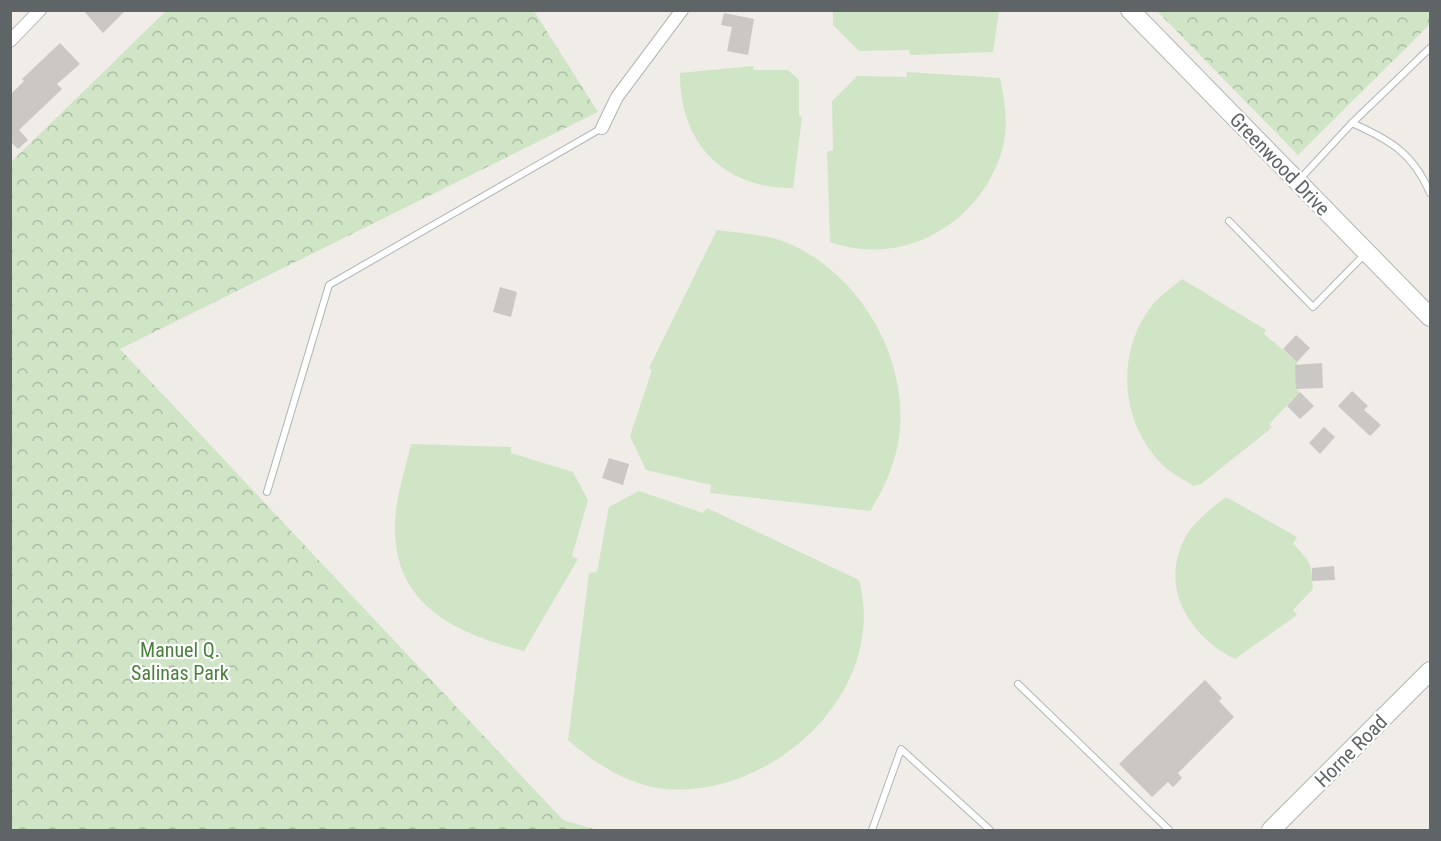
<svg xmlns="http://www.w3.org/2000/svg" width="1441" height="841" font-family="'Roboto Condensed',sans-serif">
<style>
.green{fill:#cfe5c6}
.park{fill:url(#park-crowns)}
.building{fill:#cbc7c4}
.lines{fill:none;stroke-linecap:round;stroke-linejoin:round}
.lane-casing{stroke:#b2b6b8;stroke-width:8}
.street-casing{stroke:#b2b6b8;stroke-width:14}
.secondary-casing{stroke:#b2b6b9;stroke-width:20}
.lane{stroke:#fff;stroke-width:6}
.street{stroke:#fff;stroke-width:12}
.secondary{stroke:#fff;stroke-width:18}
.labels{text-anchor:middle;stroke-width:4.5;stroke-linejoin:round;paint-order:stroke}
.street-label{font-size:20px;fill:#5f6466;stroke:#fff}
.park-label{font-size:20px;fill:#4b803c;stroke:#fff}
</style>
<defs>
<pattern id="park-crowns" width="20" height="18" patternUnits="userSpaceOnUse" patternTransform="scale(1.5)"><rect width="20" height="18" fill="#cfe5c6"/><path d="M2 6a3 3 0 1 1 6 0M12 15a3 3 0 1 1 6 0" fill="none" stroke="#abbda5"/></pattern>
</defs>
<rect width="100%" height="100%" fill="#f0ece8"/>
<!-- green -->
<g class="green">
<polygon points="833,11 999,11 993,52 910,55 909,50 859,51 833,25"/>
<path d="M 753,66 L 754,70 L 788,70 L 799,80 L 799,116 L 802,117 L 793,188 C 724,189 679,143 680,73 Z"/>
<path d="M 907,72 L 1000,78 C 1005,102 1009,126 1002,150 C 981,224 902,268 830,242 L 827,152 L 833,150 L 832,101 L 857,76 L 907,77 Z"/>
<path d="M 717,230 C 739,233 764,234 785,242 C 861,272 913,364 898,444 C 893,468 883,491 870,511 L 710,493 L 711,485 L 646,470 L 630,436 L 652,370 L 649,368 Z"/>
<path d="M 1182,279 L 1266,330 L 1264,334 L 1297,362 L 1296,389 L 1300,392 L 1269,424 L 1272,427 L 1269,430 L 1201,484 L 1193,486 C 1184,479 1171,474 1163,465 C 1119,422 1115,350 1154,303 C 1162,294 1173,287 1182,279 Z"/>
<path d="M 411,444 L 511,447 L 511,453 L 573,472 L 588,500 L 572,556 L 578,559 L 524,651 C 457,633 394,607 395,526 C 395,499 405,471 411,444 Z"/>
<path d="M 639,491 L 703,513 L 707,508 L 859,580 C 889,693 772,798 665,789 C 631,786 593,763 568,740 L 589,573 L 597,572 L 609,507 Z"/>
<path d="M 1226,497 L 1297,537 L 1293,544 C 1312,563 1311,562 1313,589 L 1293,610 L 1297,615 L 1235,659 C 1189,636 1158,587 1186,536 C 1195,521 1212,508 1226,497 Z"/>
</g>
<!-- park -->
<g class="park">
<polygon points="166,11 534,11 598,112 120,349 563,820 597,830 11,830 11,162"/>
<polygon points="1157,11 1430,11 1430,24 1298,155"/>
</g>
<!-- building -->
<g class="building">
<polygon points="83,10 126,10 103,33"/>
<polygon points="724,13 754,19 748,55 727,51 732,27 721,25"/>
<polygon points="60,43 80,64 57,84 62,89 19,130 28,140 18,149 10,141 10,95 24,81 22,79"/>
<polygon points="500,287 517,292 511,317 493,312"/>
<polygon points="1296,335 1310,348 1297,362 1283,349"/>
<polygon points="1322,363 1323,388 1296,389 1295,365"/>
<polygon points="1352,391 1368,406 1364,410 1381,425 1370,436 1338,406"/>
<polygon points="1300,392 1314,406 1300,419 1287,406"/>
<polygon points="1324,427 1335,437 1320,454 1309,443"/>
<polygon points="609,458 629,464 623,485 602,478"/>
<polygon points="1334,566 1335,580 1312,581 1312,568"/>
<polygon points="1205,680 1222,698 1219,701 1234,717 1178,773 1182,778 1173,787 1168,782 1152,797 1119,764"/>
</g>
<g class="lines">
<!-- lane casing -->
<g class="lane-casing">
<g id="lane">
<path d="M 1352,123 C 1390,140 1413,153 1430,193"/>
<polyline points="1300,179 1352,123 1430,48"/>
<polyline points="1229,221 1313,307 1366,253"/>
<polyline points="267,492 329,285 602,128"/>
<polyline points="1018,684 1169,830"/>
<polyline points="872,830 901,749 990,830"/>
</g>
</g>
<!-- street casing -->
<g class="street-casing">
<g id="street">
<polyline points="10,41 40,10"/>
<polyline points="602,128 617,97 682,10"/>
</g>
</g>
<!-- secondary casing -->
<g class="secondary-casing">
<g id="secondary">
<polyline points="1130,10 1430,317"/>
<polyline points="1271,830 1430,671"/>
</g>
</g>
<!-- lane -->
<use href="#lane" class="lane"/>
<!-- street -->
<use href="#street" class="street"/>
<!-- secondary -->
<use href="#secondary" class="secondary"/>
</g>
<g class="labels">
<!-- street labels -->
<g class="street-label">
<text transform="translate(1280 164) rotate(46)" y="7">Greenwood Drive</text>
<text transform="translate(1351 751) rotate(-45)" y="7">Horne Road</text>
</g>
<!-- park labels -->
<g class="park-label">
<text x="180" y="657">Manuel Q.<tspan x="180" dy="23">Salinas Park</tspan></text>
</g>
</g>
<!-- border -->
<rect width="1441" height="841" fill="none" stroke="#5f6466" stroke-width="24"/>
</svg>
